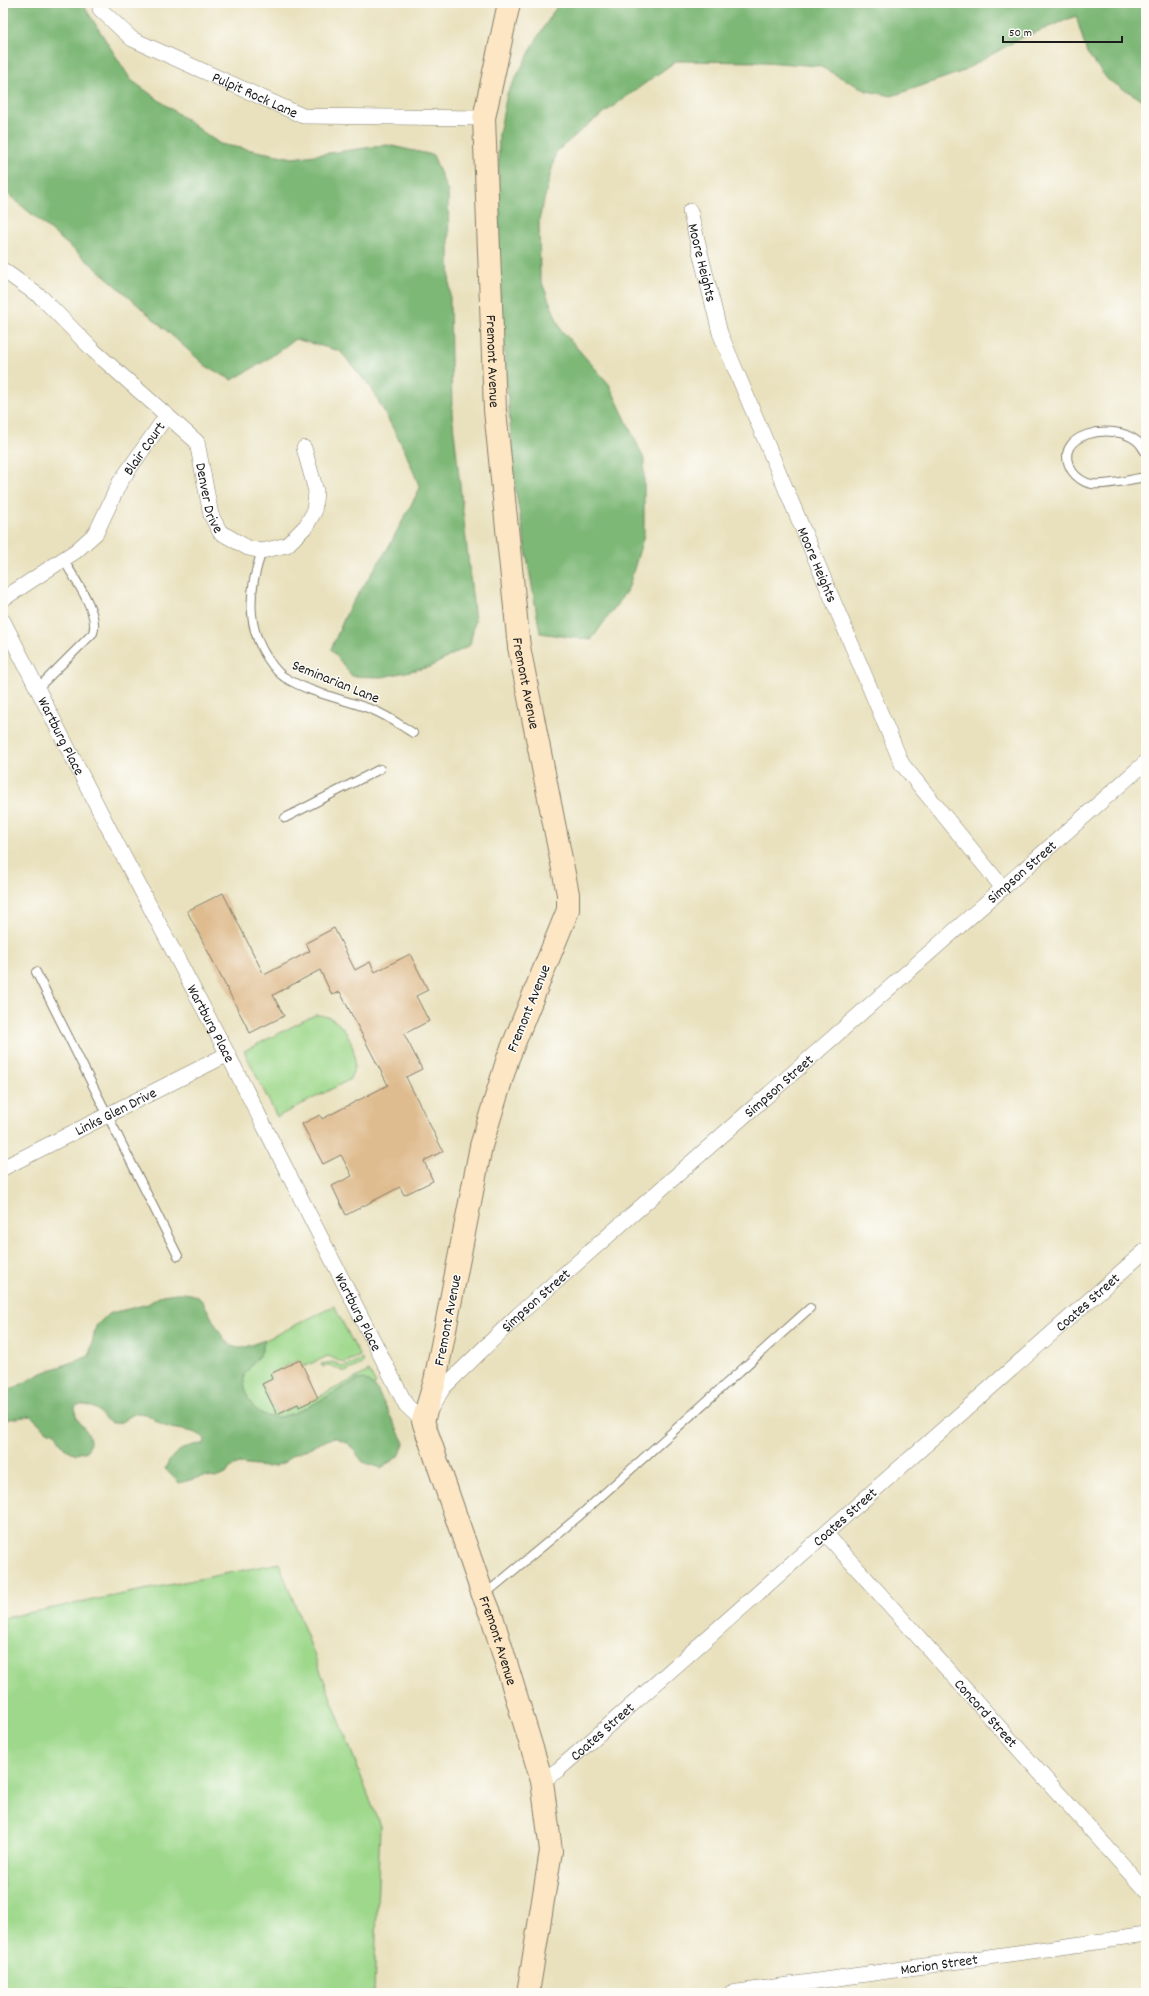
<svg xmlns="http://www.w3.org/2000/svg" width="1149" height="1996" font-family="Dekko,sans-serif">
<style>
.green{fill:#9ed88b;stroke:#5d7a54}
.forest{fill:#7eb877;stroke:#4d6a4a}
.building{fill:#dfbc8f}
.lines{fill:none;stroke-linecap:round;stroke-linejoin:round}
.service-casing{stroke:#827e6d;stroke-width:10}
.minor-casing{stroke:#827e6d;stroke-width:16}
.secondary-casing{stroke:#827e6d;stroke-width:24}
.service{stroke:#fff;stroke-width:8}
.minor{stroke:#fff;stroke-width:15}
.secondary{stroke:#fce6c4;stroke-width:22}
.labels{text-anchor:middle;stroke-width:3;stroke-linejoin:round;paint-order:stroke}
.street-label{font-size:15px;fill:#1c1c1c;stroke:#fdfcf7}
</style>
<rect width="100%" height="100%" fill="#fdfcf7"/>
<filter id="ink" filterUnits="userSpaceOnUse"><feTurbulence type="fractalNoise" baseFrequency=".025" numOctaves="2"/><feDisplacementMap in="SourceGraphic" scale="8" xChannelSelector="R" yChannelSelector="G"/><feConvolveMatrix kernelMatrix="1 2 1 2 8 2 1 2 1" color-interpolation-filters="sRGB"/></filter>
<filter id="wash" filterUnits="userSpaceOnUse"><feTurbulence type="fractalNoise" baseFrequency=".012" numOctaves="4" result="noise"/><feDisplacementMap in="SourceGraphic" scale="16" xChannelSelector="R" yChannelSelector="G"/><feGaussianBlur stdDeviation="0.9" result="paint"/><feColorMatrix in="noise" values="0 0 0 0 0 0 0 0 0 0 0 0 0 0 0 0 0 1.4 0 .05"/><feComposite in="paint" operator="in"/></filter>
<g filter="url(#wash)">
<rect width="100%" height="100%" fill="#e9e1be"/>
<!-- green -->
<g class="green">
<path d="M 315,1015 C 345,1013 365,1057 349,1080 L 277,1117 L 244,1051 Z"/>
<polygon points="334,1306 360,1356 344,1363 328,1356 303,1367 299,1360 270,1374 272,1379 262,1384 277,1414 298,1404 299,1407 369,1371 376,1384 250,1447 209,1368"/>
<polygon points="362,1359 364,1363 345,1372 329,1365 323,1367 321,1364 333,1362 344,1367"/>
<polygon points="279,1563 380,1826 374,1993 3,1993 3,1618"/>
</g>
<!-- forest -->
<g class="forest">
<polygon points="3,3 82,3 131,80 220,144 293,158 387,145 433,155 448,192 452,413 475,621 470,645 430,667 382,677 352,676 331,649 348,610 388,548 420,488 405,451 372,389 340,351 295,339 265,361 232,380 206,366 111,281 3,190"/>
<polygon points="559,3 1146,3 1146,102 1108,80 1087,53 1076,16 1019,39 961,72 892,96 867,91 819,66 765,62 676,61 590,123 556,152 539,220 540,278 561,330 609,384 644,459 644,535 628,589 591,640 540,633 515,486 497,260 499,134 507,94 539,35"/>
<path d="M 176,1293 C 183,1293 192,1293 198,1297 C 210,1305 220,1350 241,1348 C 249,1347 257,1342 265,1340 L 261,1353 L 244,1375 C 244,1388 246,1396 253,1406 C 258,1412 266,1417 274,1417 C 293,1419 339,1389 357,1380 L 364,1379 L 376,1388 L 404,1443 L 400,1455 L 381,1468 L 363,1462 L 348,1443 L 334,1437 L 291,1456 L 285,1462 L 275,1466 L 265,1467 L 239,1464 L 230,1468 L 226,1474 L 215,1478 L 205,1476 L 179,1483 L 165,1469 C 171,1453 186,1444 204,1444 L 205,1439 C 197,1429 177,1431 165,1426 C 155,1422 150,1413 138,1413 C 129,1414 123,1425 113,1423 C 100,1421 103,1403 76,1405 C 70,1425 99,1430 87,1451 L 76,1454 L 64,1448 L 55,1432 L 47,1431 L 31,1416 L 3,1420 L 3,1394 L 42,1373 L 89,1356 L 96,1326 L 108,1314 L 148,1304 L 162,1295 Z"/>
</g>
<g id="blocks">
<!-- building -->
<g class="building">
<polygon points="223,893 264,975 310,951 306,943 334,928 355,970 370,962 375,972 410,954 428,990 416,996 429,1021 404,1034 422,1069 406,1077 443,1151 424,1161 433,1181 404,1195 400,1187 346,1215 332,1186 352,1176 341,1155 323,1164 302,1124 320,1115 322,1119 388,1085 340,992 332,995 320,970 273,995 284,1016 250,1033 187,911"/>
<polygon points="300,1360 318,1398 299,1407 298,1404 277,1414 262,1384 272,1379 270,1374"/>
</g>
</g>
</g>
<g filter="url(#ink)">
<use href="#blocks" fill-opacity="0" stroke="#827e6d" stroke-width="1"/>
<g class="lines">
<!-- service casing -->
<g class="service-casing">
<g id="service">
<path d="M 1146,453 C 1143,449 1141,444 1137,441 C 1113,421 1049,434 1072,471 C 1076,477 1084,483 1092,484 C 1107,486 1131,479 1146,477"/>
<path d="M 262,551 C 249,588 245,625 268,659 C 272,665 278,673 284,677 C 311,694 345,699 373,710 C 388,716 400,725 413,733"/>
<path d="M 38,688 L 93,633 C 100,613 74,578 63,559"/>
<polyline points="285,818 380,769"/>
<polyline points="36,972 178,1256"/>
<polyline points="484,1595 578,1517 810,1308"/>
</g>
</g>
<!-- minor casing -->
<g class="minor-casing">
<g id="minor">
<path id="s1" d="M 100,3 L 100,9 L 132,39 L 303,116 L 484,118"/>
<path id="s2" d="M 690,211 L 720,333 L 902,764 L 1003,888"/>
<path id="s3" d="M 3,270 L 42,298 L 94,351 L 197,442 L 211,515 L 220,532 L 248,548 L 262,551 L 287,545 L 306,526 L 314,512 L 316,491 L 304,448"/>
<path id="s4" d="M 3,599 L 76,551 L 96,533 L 120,482 L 167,415"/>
<path id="s5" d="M 3,621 L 108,827 L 226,1051 L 406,1405 L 423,1421 L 443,1388 L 518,1315 L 1146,762"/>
<path id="s6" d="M 3,1168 L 228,1054"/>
<path id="s7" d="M 826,1534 L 1146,1891"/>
<path id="s8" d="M 542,1781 L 558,1770 L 1146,1250"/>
<path id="s9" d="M 731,1993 L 1146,1935"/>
</g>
</g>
<!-- secondary casing -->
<g class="secondary-casing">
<g id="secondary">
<path id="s10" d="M 509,3 L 484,118 L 495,410 L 519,647 L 568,894 L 568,910 L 508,1058 L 481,1146 L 435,1381 L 423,1421 L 483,1595 L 493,1620 L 542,1781 L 551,1851 L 528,1993"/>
</g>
</g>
<!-- service -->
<use href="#service" class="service"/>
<!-- minor -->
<use href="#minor" class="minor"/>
<!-- secondary -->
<use href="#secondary" class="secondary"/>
</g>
</g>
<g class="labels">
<!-- street labels -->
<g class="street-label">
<text dy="5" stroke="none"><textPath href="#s1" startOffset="185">Pulpit Rock Lane</textPath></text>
<text dy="5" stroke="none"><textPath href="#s2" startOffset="53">Moore Heights</textPath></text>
<text dy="5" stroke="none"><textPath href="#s10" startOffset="361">Fremont Avenue</textPath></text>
<text dy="5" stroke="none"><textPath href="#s4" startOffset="212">Blair Court</textPath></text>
<text dy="5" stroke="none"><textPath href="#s3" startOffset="317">Denver Drive</textPath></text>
<text dy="5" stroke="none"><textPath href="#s2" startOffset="377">Moore Heights</textPath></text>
<text transform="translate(336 681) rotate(22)" y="5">Seminarian Lane</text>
<text dy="5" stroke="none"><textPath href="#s10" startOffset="685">Fremont Avenue</textPath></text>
<text dy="5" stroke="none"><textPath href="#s5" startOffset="129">Wartburg Place</textPath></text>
<text dy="5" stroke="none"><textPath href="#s5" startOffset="1719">Simpson Street</textPath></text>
<text transform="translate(528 1008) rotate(-68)" y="5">Fremont Avenue</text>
<text dy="5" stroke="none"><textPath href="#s5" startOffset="453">Wartburg Place</textPath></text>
<text dy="5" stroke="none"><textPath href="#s5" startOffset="1395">Simpson Street</textPath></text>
<text dy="5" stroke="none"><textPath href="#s6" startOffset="126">Links Glen Drive</textPath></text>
<text dy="5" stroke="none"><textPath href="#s5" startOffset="1071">Simpson Street</textPath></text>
<text dy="5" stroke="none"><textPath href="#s8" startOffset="726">Coates Street</textPath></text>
<text dy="5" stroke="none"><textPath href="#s5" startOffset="777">Wartburg Place</textPath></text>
<text transform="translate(447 1320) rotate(-79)" y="5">Fremont Avenue</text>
<text dy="5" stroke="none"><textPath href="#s8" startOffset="402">Coates Street</textPath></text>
<text dy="5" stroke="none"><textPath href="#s10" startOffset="1681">Fremont Avenue</textPath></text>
<text dy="5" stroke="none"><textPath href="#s7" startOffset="240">Concord Street</textPath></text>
<text dy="5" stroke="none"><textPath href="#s8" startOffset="78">Coates Street</textPath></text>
<text dy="5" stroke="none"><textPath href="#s9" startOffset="210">Marion Street</textPath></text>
</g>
</g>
<!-- margin -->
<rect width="1149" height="1996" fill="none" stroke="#fdfcf7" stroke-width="16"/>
<!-- scale -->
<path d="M1003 36v6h119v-6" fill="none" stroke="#1c1c1c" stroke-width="2"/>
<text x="1009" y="36" font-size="12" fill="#1c1c1c" stroke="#fdfcf7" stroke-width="3" paint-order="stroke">50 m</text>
</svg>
